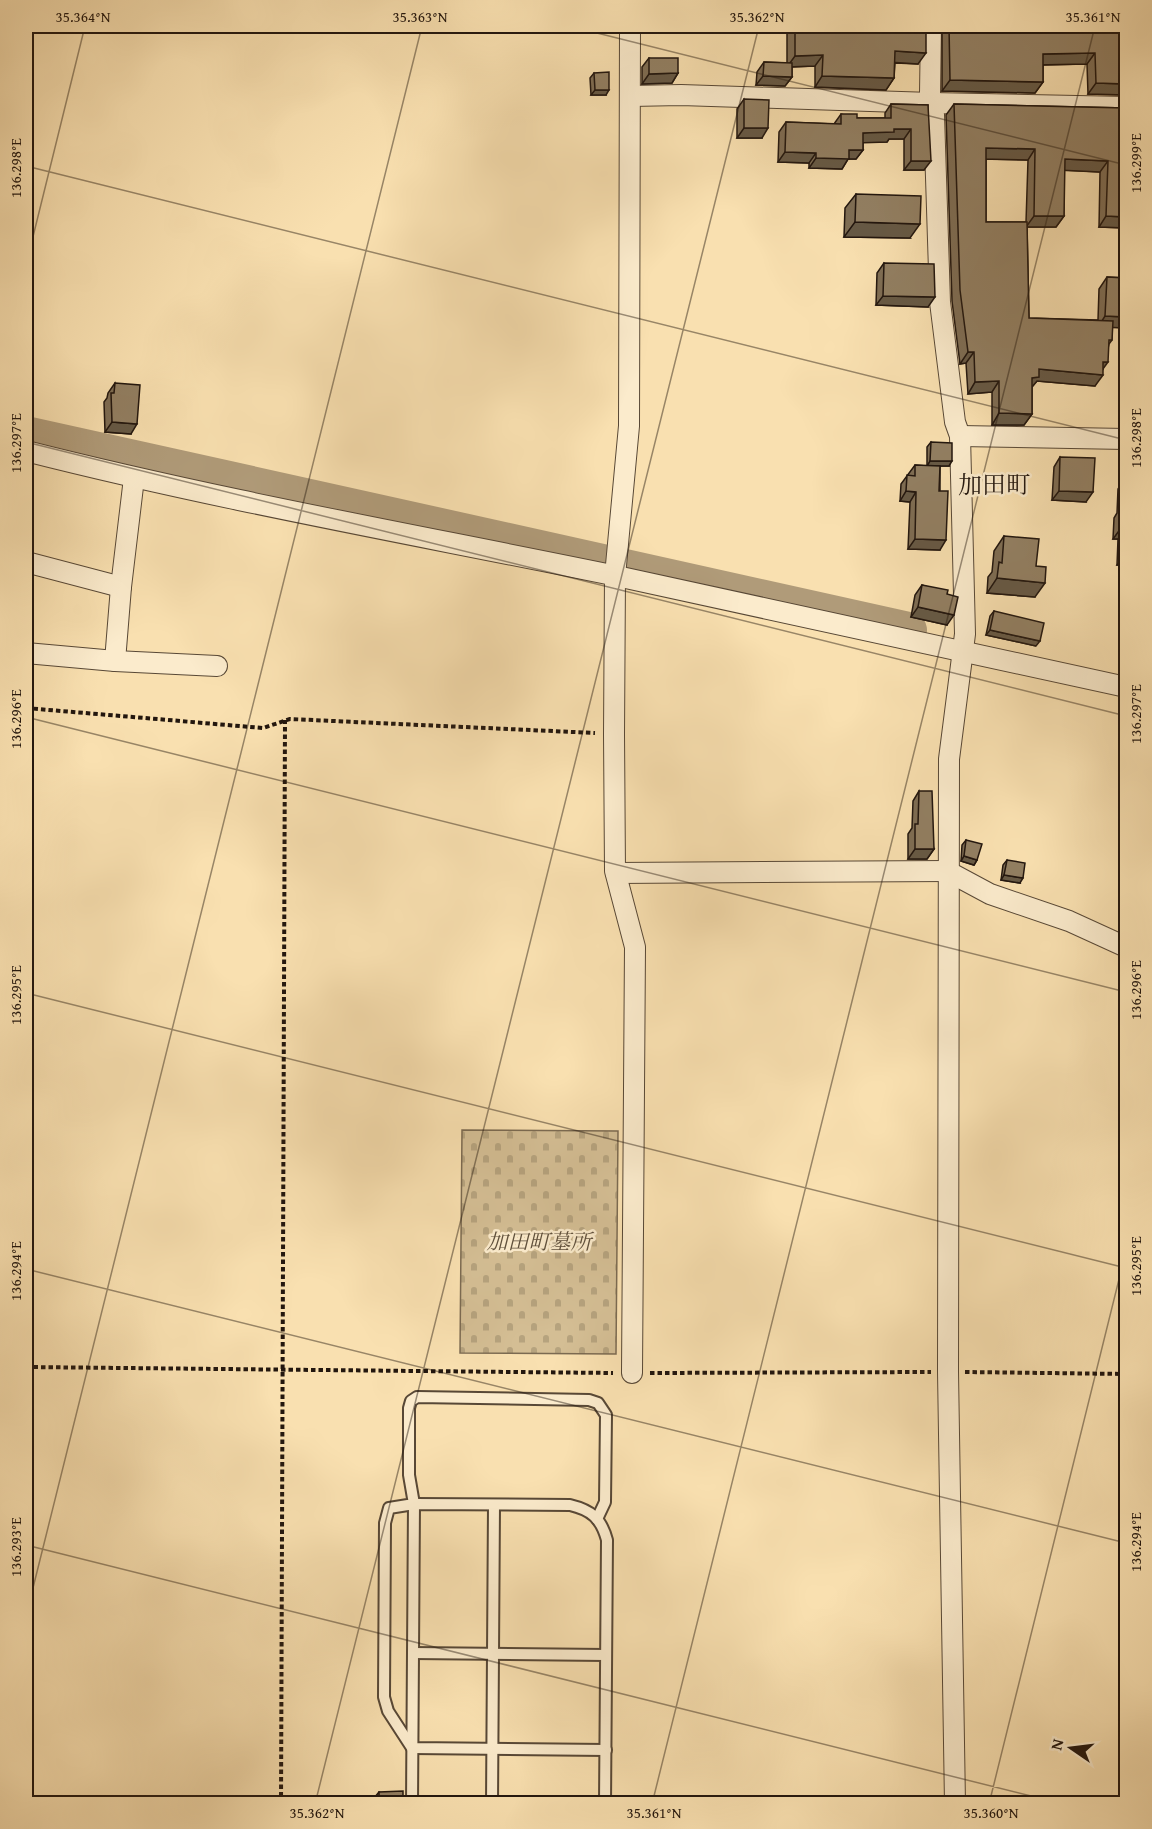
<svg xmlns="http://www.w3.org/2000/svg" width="1152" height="1829" font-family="'Gentium Book Plus','Noto Serif JP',serif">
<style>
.cemetery{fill:url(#cemetery-stones);stroke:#7b6a51;stroke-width:1.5}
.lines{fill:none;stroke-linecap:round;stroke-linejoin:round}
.river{stroke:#b09b79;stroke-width:36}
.lane-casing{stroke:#584836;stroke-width:14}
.street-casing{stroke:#584836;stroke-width:22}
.path{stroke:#22160e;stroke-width:4;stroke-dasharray:4.5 3;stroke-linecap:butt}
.lane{stroke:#fbebcc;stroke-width:10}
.street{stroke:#fbebcc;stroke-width:20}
.wall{fill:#7e6d54;stroke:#22160e;stroke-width:1.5;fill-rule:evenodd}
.shaded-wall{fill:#665945;stroke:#22160e;stroke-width:1.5}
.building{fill:#927f62;stroke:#22160e;stroke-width:1.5}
.ticks{fill:none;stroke:#22160e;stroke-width:1.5;stroke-opacity:0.45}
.labels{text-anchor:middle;stroke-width:5;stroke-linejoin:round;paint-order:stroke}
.park-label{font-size:21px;font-style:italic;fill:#60513d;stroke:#fbebcc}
.quarter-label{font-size:24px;fill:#22160e;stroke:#fbebcc}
.neatline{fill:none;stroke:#22160e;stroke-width:2}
.ticks-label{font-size:15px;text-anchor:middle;fill:#22160e}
</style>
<defs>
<pattern id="cemetery-stones" width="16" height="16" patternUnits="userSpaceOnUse" patternTransform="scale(1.5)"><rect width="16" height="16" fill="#d4be94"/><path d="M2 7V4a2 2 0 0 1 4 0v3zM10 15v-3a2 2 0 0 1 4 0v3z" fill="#b6a37e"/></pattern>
</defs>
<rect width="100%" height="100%" fill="#f9e0b0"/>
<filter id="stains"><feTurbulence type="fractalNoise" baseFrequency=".00333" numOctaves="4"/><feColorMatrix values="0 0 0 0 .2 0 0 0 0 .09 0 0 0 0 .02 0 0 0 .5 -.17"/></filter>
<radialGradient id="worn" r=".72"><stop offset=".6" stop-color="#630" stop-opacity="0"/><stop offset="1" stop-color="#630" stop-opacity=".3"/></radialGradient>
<!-- cemetery -->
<polygon class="cemetery" points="462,1130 618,1131 616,1354 460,1353"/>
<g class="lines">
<!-- river -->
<polyline class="river" points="26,434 909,630"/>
<!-- lane casing -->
<g class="lane-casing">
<g id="lane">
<polyline points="597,1519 605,1502 606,1415 598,1403 589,1400 417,1397 411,1401 409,1408 409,1475 414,1504 389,1508 385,1523 384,1697 388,1711 412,1748 606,1750"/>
<polyline points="413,1653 606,1655"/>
<path d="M 412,1804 L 414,1504 L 570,1505 C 591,1510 601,1518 607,1540 L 605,1804"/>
<polyline points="492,1804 494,1505"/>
</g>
</g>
<!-- street casing -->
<g class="street-casing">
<g id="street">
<polyline points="630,26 629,426 615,576 614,734 615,871 635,947 632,1373"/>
<polyline points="931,26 930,93 934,115 940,302 955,422 960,436 965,634 949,759 948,1372 955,1804"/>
<polyline points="631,96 681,95 932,103 1126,107"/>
<polyline points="960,436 1126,439"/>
<path d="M 26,451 C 219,500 417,535 612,575 C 784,611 955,651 1126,687"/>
<polyline points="26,562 121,587"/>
<polyline points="26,653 115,661 217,666"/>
<polyline points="115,661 121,587 134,478"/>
<polyline points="949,872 990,894 1069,921 1126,947"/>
<polyline points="616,873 949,871"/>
</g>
</g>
<!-- path -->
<g class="path">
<polyline points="26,708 263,728 290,719 595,733"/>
<polyline points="26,1367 613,1373"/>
<polyline points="965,1372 1126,1374"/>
<polyline points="650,1373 931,1372"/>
<polyline points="281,1804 285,720"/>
</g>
<!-- lane -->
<use href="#lane" class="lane"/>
<!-- street -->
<use href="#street" class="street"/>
</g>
<!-- wall -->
<g class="wall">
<polygon points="790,26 916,26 918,64 895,63 894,78 886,90 815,87 815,66 792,67 792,77 785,86 756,85 757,72 764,62 787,63 787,30"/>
<polygon points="942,26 1126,26 1126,95 1088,94 1087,64 1043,65 1043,82 1035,93 942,91"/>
<polygon points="649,58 678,73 672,83 642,84 642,67"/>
<polygon points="594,73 606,95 591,95 590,78"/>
<polygon points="744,99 762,138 737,138 737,109"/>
<polygon points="891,104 928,105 924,170 904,170 904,139 889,139 887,142 863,142 863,150 856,159 848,159 842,169 809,168 809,163 778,162 779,132 786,122 834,124 841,114 857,118 885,118 885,113"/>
<path d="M 954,104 L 1126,108 L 1126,228 L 1099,227 L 1100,172 L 1064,170 L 1064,216 L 1056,227 L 1027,227 L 1029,318 L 1098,320 L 1099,289 L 1107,277 L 1126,278 L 1126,328 L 1112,327 L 1112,340 L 1109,344 L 1103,369 L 1095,386 L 1037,381 L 1032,387 L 1032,414 L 1024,425 L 992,425 L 992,392 L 968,394 L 966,363 L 960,364 L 952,301 L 946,115 ZM 986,159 L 1028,160 L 1026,222 L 986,222 Z"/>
<polygon points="856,194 910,238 844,237 845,208"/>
<polygon points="884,263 928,307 876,305 877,273"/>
<polygon points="115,383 131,434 105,432 104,402 107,398 108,393"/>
<polygon points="1126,441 1126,565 1117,565 1118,539 1113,539 1114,518 1117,513 1118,489 1120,486 1120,451"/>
<polygon points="931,442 949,466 940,466 940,550 908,549 910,502 900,501 901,484 915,465 927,466 927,447"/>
<polygon points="1060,457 1086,502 1052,500 1054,467"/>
<polygon points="1004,536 1036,566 1035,597 987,593 988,577 992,572 994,551"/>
<polygon points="922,585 947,594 947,625 911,617 915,595"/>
<polygon points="994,611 1036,646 986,635 990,616"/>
<polygon points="919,791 934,849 927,859 908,859 908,834 912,828 913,801"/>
<polygon points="966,840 977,860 974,865 961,861 962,845"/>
<polygon points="1007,860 1020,883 1001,880 1003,865"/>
<polygon points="379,1792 403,1803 370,1803"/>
</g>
<!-- shaded-wall -->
<g class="shaded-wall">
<polygon points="895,51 926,53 918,64 888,62"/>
<polygon points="1095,53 1087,64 1035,65 1043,54"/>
<polygon points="823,55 815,66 787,67 795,56"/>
<polygon points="678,73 672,83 642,84 649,74"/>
<polygon points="763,76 792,77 785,86 756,85"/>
<polygon points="822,76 894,78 886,90 815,87"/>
<polygon points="950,80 1043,82 1035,93 942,91"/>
<polygon points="1096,83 1126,84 1126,95 1088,94"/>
<polygon points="595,90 609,90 606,95 591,95"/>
<polygon points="744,128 768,128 762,138 737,138"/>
<polygon points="894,129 911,129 904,139 889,139 887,142 857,143 863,133"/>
<polygon points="986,148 1035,149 1028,160 979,159"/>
<polygon points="849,150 863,150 856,159 848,159 842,169 809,168 816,158"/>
<polygon points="785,152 816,153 809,163 778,162"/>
<polygon points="1065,159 1108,161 1100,172 1057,170"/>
<polygon points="911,161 931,161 924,170 904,170"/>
<polygon points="1034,216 1064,216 1056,227 1026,227"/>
<polygon points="1106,216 1126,217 1126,228 1099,227"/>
<polygon points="855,222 920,224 910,238 844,237"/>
<polygon points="883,296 935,297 928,307 876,305"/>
<polygon points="1105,316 1126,317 1126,328 1098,327"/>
<polygon points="968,352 974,352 966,363 960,364"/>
<polygon points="1103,362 1108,362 1100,373"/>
<polygon points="1039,369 1103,375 1095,386 1037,381 1031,388 1024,389"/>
<polygon points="999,381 992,392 968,394 975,382"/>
<polygon points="999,413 1032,414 1024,425 992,425"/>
<polygon points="112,422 137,424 131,434 105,432"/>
<polygon points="930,461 952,461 949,466 927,466"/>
<polygon points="906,491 916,492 910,502 900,501"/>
<polygon points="1059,491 1093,492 1086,502 1052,500"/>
<polygon points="1121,528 1126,528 1118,539 1113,539"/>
<polygon points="915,539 946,540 940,550 908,549"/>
<polygon points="1125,554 1126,554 1126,565 1117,565"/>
<polygon points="997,578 1045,583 1035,597 987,593"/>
<polygon points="918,607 954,615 947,625 911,617"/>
<polygon points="990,630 1040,641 1036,646 986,635"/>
<polygon points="915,849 934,849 927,859 908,859"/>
<polygon points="964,856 977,860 974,865 961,861"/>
<polygon points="1004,875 1023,878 1020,883 1001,880"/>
</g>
<!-- building -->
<g class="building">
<polygon points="795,26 916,26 915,33 926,33 926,53 895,51 894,78 822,76 823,55 795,56"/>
<polygon points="949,26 1126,26 1126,84 1096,83 1095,53 1043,54 1043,82 950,80"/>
<polygon points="649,58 678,58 678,73 649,74"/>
<polygon points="764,62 792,63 792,77 763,76"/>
<polygon points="609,72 609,90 595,90 594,73"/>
<polygon points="744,99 769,100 768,128 744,128"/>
<polygon points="891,104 928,105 931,161 911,161 911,129 894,129 894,132 863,133 863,150 849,150 849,159 816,158 816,153 785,152 786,122 841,124 841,114 857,114 857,118 891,118"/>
<polygon points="954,104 1126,108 1126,217 1106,216 1108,161 1065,159 1064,216 1034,216 1035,149 986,148 986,222 1027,222 1029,318 1113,321 1112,340 1109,340 1108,362 1103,362 1103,375 1039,369 1039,377 1032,378 1032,414 999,413 999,381 975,382 974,352 968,352 960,290"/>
<polygon points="856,194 921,196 920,224 855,222"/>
<polygon points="884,263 934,264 935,297 883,296"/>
<polygon points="1107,277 1126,278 1126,317 1105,316"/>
<polygon points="115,383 140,385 137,424 112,422 111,393 114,393"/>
<polygon points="931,442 952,443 952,461 930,461"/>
<polygon points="1060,457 1095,458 1093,492 1059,491"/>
<polygon points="915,465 940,466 939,491 948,491 946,540 915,539 916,492 906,491 907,475 915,476"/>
<polygon points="1126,478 1126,554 1125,554 1126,528 1121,528 1122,507 1125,507"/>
<polygon points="1004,536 1039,539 1036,566 1046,567 1045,583 997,578 999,562 1002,563"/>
<polygon points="922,585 948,590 947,594 958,597 954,615 918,607"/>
<polygon points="994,611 1044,623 1040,641 990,630"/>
<polygon points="919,791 932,791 934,849 915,849 915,824 918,824"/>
<polygon points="966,840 982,844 977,860 964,856"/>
<polygon points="1007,860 1025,863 1023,878 1004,875"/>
<polygon points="403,1791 403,1803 379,1803 379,1792"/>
</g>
<!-- ticks -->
<path class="ticks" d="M 569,26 L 1126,165M 26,166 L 1126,440M 26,265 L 85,26M 26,442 L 1126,716M 26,717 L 1126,992M 26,993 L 1126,1268M 26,1269 L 1126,1543M 26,1545 L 1063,1804M 26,1616 L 422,26M 315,1804 L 759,26M 652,1804 L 1095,26M 989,1804 L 1126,1251"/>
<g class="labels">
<!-- park labels -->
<g class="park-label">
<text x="539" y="1249">加田町墓所</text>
</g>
<!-- quarter labels -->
<g class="quarter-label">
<text x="994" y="493">加田町</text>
</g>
</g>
<!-- margin -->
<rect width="1152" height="1829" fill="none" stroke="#f9e0b0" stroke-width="66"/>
<!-- north arrow -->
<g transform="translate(1071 1748) rotate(284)" stroke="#fbebcc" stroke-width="4.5" paint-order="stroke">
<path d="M0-4.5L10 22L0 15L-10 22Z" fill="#22160e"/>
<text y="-9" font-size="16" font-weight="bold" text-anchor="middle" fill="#22160e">N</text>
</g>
<rect x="33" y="33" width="1086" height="1763" class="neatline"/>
<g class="ticks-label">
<text x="83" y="22">35.364°N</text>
<text x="420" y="22">35.363°N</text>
<text x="757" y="22">35.362°N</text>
<text x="1093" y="22">35.361°N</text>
<text transform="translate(1136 163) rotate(-90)" y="5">136.299°E</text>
<text transform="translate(16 168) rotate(-90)" y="5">136.298°E</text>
<text transform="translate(1136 438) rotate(-90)" y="5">136.298°E</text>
<text transform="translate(16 443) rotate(-90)" y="5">136.297°E</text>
<text transform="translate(1136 714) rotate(-90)" y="5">136.297°E</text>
<text transform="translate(16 719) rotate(-90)" y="5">136.296°E</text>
<text transform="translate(1136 990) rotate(-90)" y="5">136.296°E</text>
<text transform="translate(16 995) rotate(-90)" y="5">136.295°E</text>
<text transform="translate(1136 1266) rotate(-90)" y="5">136.295°E</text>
<text transform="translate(16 1271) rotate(-90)" y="5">136.294°E</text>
<text transform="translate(1136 1542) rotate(-90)" y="5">136.294°E</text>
<text transform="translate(16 1547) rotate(-90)" y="5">136.293°E</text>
<text x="317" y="1818">35.362°N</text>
<text x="654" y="1818">35.361°N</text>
<text x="991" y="1818">35.360°N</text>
</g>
<rect width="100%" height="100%" filter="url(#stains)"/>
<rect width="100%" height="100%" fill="url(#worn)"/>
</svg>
